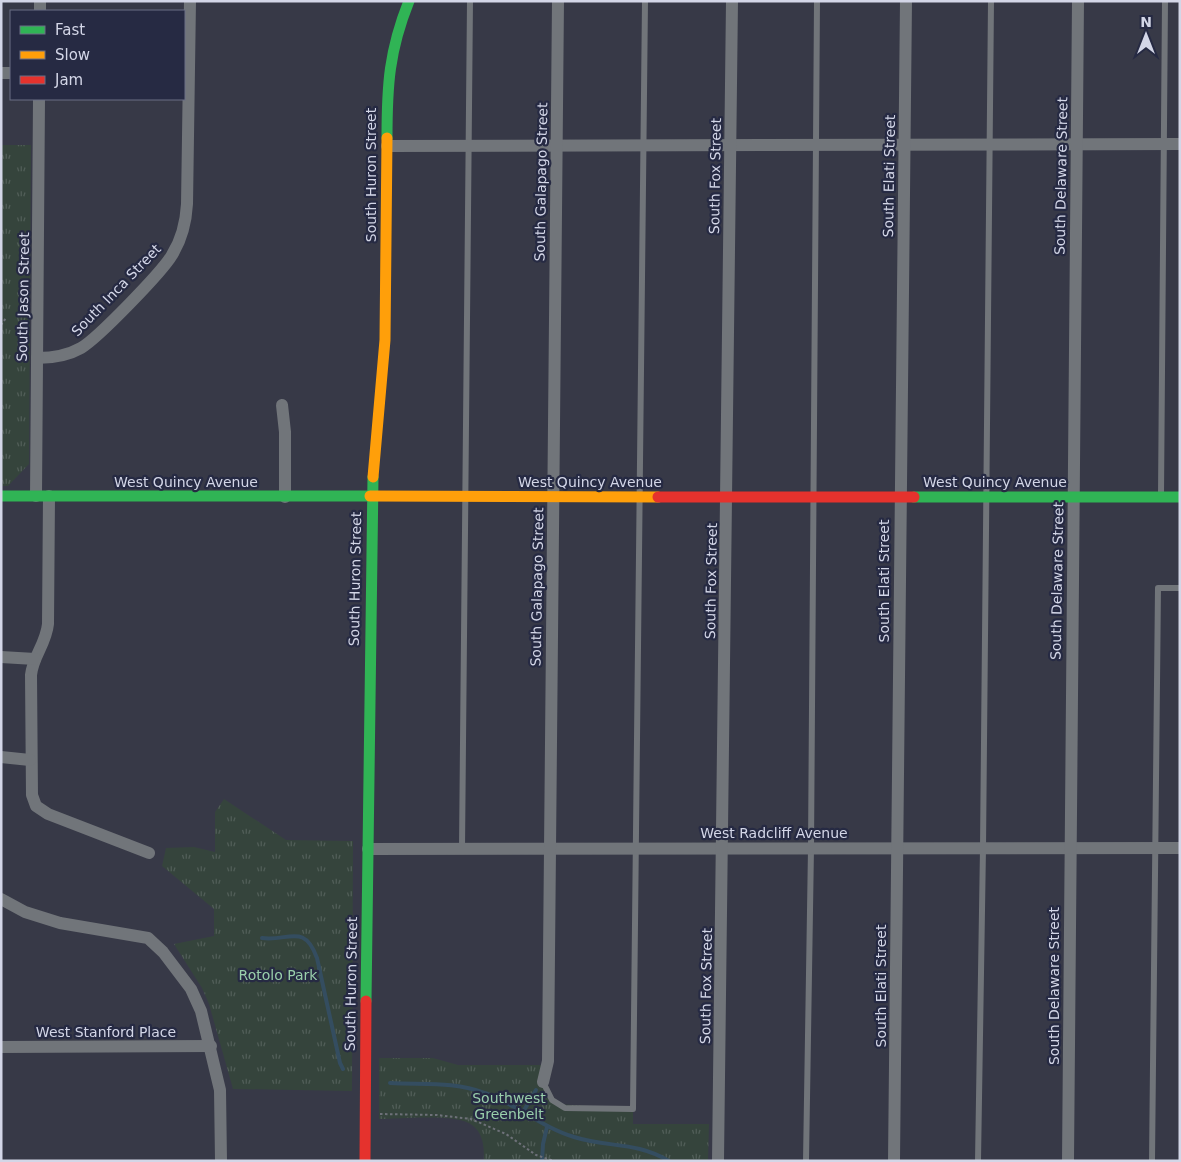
<svg xmlns="http://www.w3.org/2000/svg" width="1181" height="1162" font-family="'DejaVu Sans',sans-serif">
<style>
.park{fill:url(#park-tufts)}
.lines{fill:none;stroke-linecap:round;stroke-linejoin:round}
.stream{stroke:#344d60;stroke-width:4}
.path{stroke:#6e7179;stroke-width:2;stroke-dasharray:2.5 2.5;stroke-linecap:butt}
.lane{stroke:#71757a;stroke-width:6}
.street{stroke:#71757a;stroke-width:12}
.fast{stroke:#30b455;stroke-width:11}
.slow{stroke:#ff9f0a;stroke-width:11}
.jam{stroke:#e5322d;stroke-width:11}
.labels{text-anchor:middle;stroke-width:4.5;stroke-linejoin:round;paint-order:stroke}
.street-label{font-size:14px;fill:#d3d6e7;stroke:#262a43}
.park-label{font-size:14px;fill:#99cfab;stroke:#262a43}
</style>
<defs>
<pattern id="park-tufts" width="24" height="20" patternUnits="userSpaceOnUse" patternTransform="scale(1.25)"><rect width="24" height="20" fill="#35443c"/><path d="M3 7l-1-3M5 7V3M7 7l1-3M15 17l-1-3M17 17v-4M19 17l1-3" fill="none" stroke="#515e58"/></pattern>
</defs>
<rect width="100%" height="100%" fill="#373947"/>
<!-- park -->
<g class="park">
<polygon points="1,145 31,145 29,464 8,486 1,486"/>
<polygon points="224,799 286,840 353,841 352,1091 233,1089 209,1004 202,988 174,944 214,936 214,909 162,866 166,848 194,847 215,852 215,812"/>
<path d="M 379,1058 L 433,1058 L 458,1065 L 543,1065 L 543,1082 L 557,1104 L 633,1109 L 633,1124 L 709,1124 L 708,1161 L 484,1161 C 484,1148 484,1134 472,1125 C 457,1113 400,1119 379,1119 Z"/>
</g>
<g class="lines">
<!-- stream -->
<g class="stream">
<path d="M 262,938 C 288,942 304,922 317,958 L 340,1063 L 343,1069"/>
<path d="M 390,1083 C 422,1085 454,1081 485,1093 C 516,1104 541,1127 574,1137 C 609,1148 635,1141 669,1161"/>
<polyline points="523,1112 536,1090"/>
<polyline points="542,1161 543,1144 547,1127"/>
</g>
<!-- path -->
<g class="path">
<polyline points="1,325 6,318"/>
<polyline points="380,1114 437,1115 471,1119 506,1134 536,1155 554,1161"/>
</g>
<!-- lane -->
<g class="lane">
<polyline points="1161,495 1165,1"/>
<polyline points="462,849 470,1"/>
<polyline points="543,1082 552,1100 565,1108 633,1109 645,1"/>
<polyline points="806,1161 811,848 817,1"/>
<polyline points="978,1161 983,848 991,1"/>
<polyline points="1152,1161 1158,588 1180,588"/>
</g>
<!-- street -->
<g class="street">
<polyline points="40,11 40,1"/>
<polyline points="1,73 11,73"/>
<polyline points="387,146 1180,144"/>
<path d="M 37,358 C 53,358 67,356 81,348 C 98,338 162,272 172,255 C 182,239 186,222 187,204 L 190,1"/>
<polyline points="282,405 285,432 285,497"/>
<polyline points="36,496 39,99"/>
<path d="M 49,496 L 48,624 C 46,644 33,656 31,675 L 32,795 L 36,806 L 48,814 L 149,853"/>
<polyline points="1,657 35,659"/>
<polyline points="1,757 30,760"/>
<polyline points="368,849 1180,848"/>
<polyline points="1,899 25,912 60,923 148,938 163,952 191,989 201,1011 220,1090 221,1161"/>
<polyline points="1,1047 211,1046"/>
<polyline points="543,1082 548,1061 558,1"/>
<polyline points="718,1161 732,1"/>
<polyline points="894,1161 906,1"/>
<polyline points="1068,1161 1078,1"/>
</g>
<!-- fast -->
<g class="fast">
<path d="M 387,138 C 387,85 389,51 409,1"/>
<polyline points="1,496 370,496"/>
<polyline points="914,497 1180,497"/>
<polyline points="366,1001 373,477"/>
</g>
<!-- slow -->
<g class="slow">
<polyline points="373,477 385,340 387,138"/>
<polyline points="370,496 658,497"/>
</g>
<!-- jam -->
<g class="jam">
<polyline points="658,497 914,497"/>
<polyline points="365,1161 366,1001"/>
</g>
</g>
<g class="labels">
<!-- street labels -->
<g class="street-label">
<text transform="translate(371 175) rotate(-90)" y="5">South Huron Street</text>
<text transform="translate(715 176) rotate(-89)" y="5">South Fox Street</text>
<text transform="translate(889 176) rotate(-89)" y="5">South Elati Street</text>
<text transform="translate(1061 176) rotate(-89)" y="5">South Delaware Street</text>
<text transform="translate(541 182) rotate(-89)" y="5">South Galapago Street</text>
<text transform="translate(116 290) rotate(-46)" y="5">South Inca Street</text>
<text transform="translate(23 297) rotate(-89)" y="5">South Jason Street</text>
<text x="186" y="487">West Quincy Avenue</text>
<text x="590" y="487">West Quincy Avenue</text>
<text x="995" y="487">West Quincy Avenue</text>
<text transform="translate(355 579) rotate(-89)" y="5">South Huron Street</text>
<text transform="translate(711 581) rotate(-89)" y="5">South Fox Street</text>
<text transform="translate(884 581) rotate(-90)" y="5">South Elati Street</text>
<text transform="translate(1057 581) rotate(-89)" y="5">South Delaware Street</text>
<text transform="translate(537 587) rotate(-89)" y="5">South Galapago Street</text>
<text x="774" y="838">West Radcliff Avenue</text>
<text transform="translate(351 984) rotate(-89)" y="5">South Huron Street</text>
<text transform="translate(706 986) rotate(-89)" y="5">South Fox Street</text>
<text transform="translate(881 986) rotate(-90)" y="5">South Elati Street</text>
<text transform="translate(1054 986) rotate(-90)" y="5">South Delaware Street</text>
<text x="106" y="1037">West Stanford Place</text>
</g>
<!-- park labels -->
<g class="park-label">
<text x="278" y="980">Rotolo Park</text>
<text x="509" y="1103">Southwest<tspan x="509" dy="16">Greenbelt</tspan></text>
</g>
</g>
<!-- border -->
<rect width="1181" height="1162" fill="none" stroke="#d3d6e7" stroke-width="5"/>
<!-- legend -->
<rect x="10" y="10" width="175" height="90" fill="#262a43" stroke="#6b6f85"/>
<rect x="20" y="26" width="25" height="8" fill="#30b455" stroke="#6b6f85"/>
<text x="55" y="35" font-size="15" fill="#d3d6e7">Fast</text>
<rect x="20" y="51" width="25" height="8" fill="#ff9f0a" stroke="#6b6f85"/>
<text x="55" y="60" font-size="15" fill="#d3d6e7">Slow</text>
<rect x="20" y="76" width="25" height="8" fill="#e5322d" stroke="#6b6f85"/>
<text x="55" y="85" font-size="15" fill="#d3d6e7">Jam</text>
<!-- north arrow -->
<g transform="translate(1146 35)" stroke="#262a43" stroke-width="4" paint-order="stroke">
<path d="M0-4L9 19L0 12L-9 19Z" fill="#d3d6e7"/>
<text y="-8" font-size="14" font-weight="bold" text-anchor="middle" fill="#d3d6e7">N</text>
</g>
</svg>
